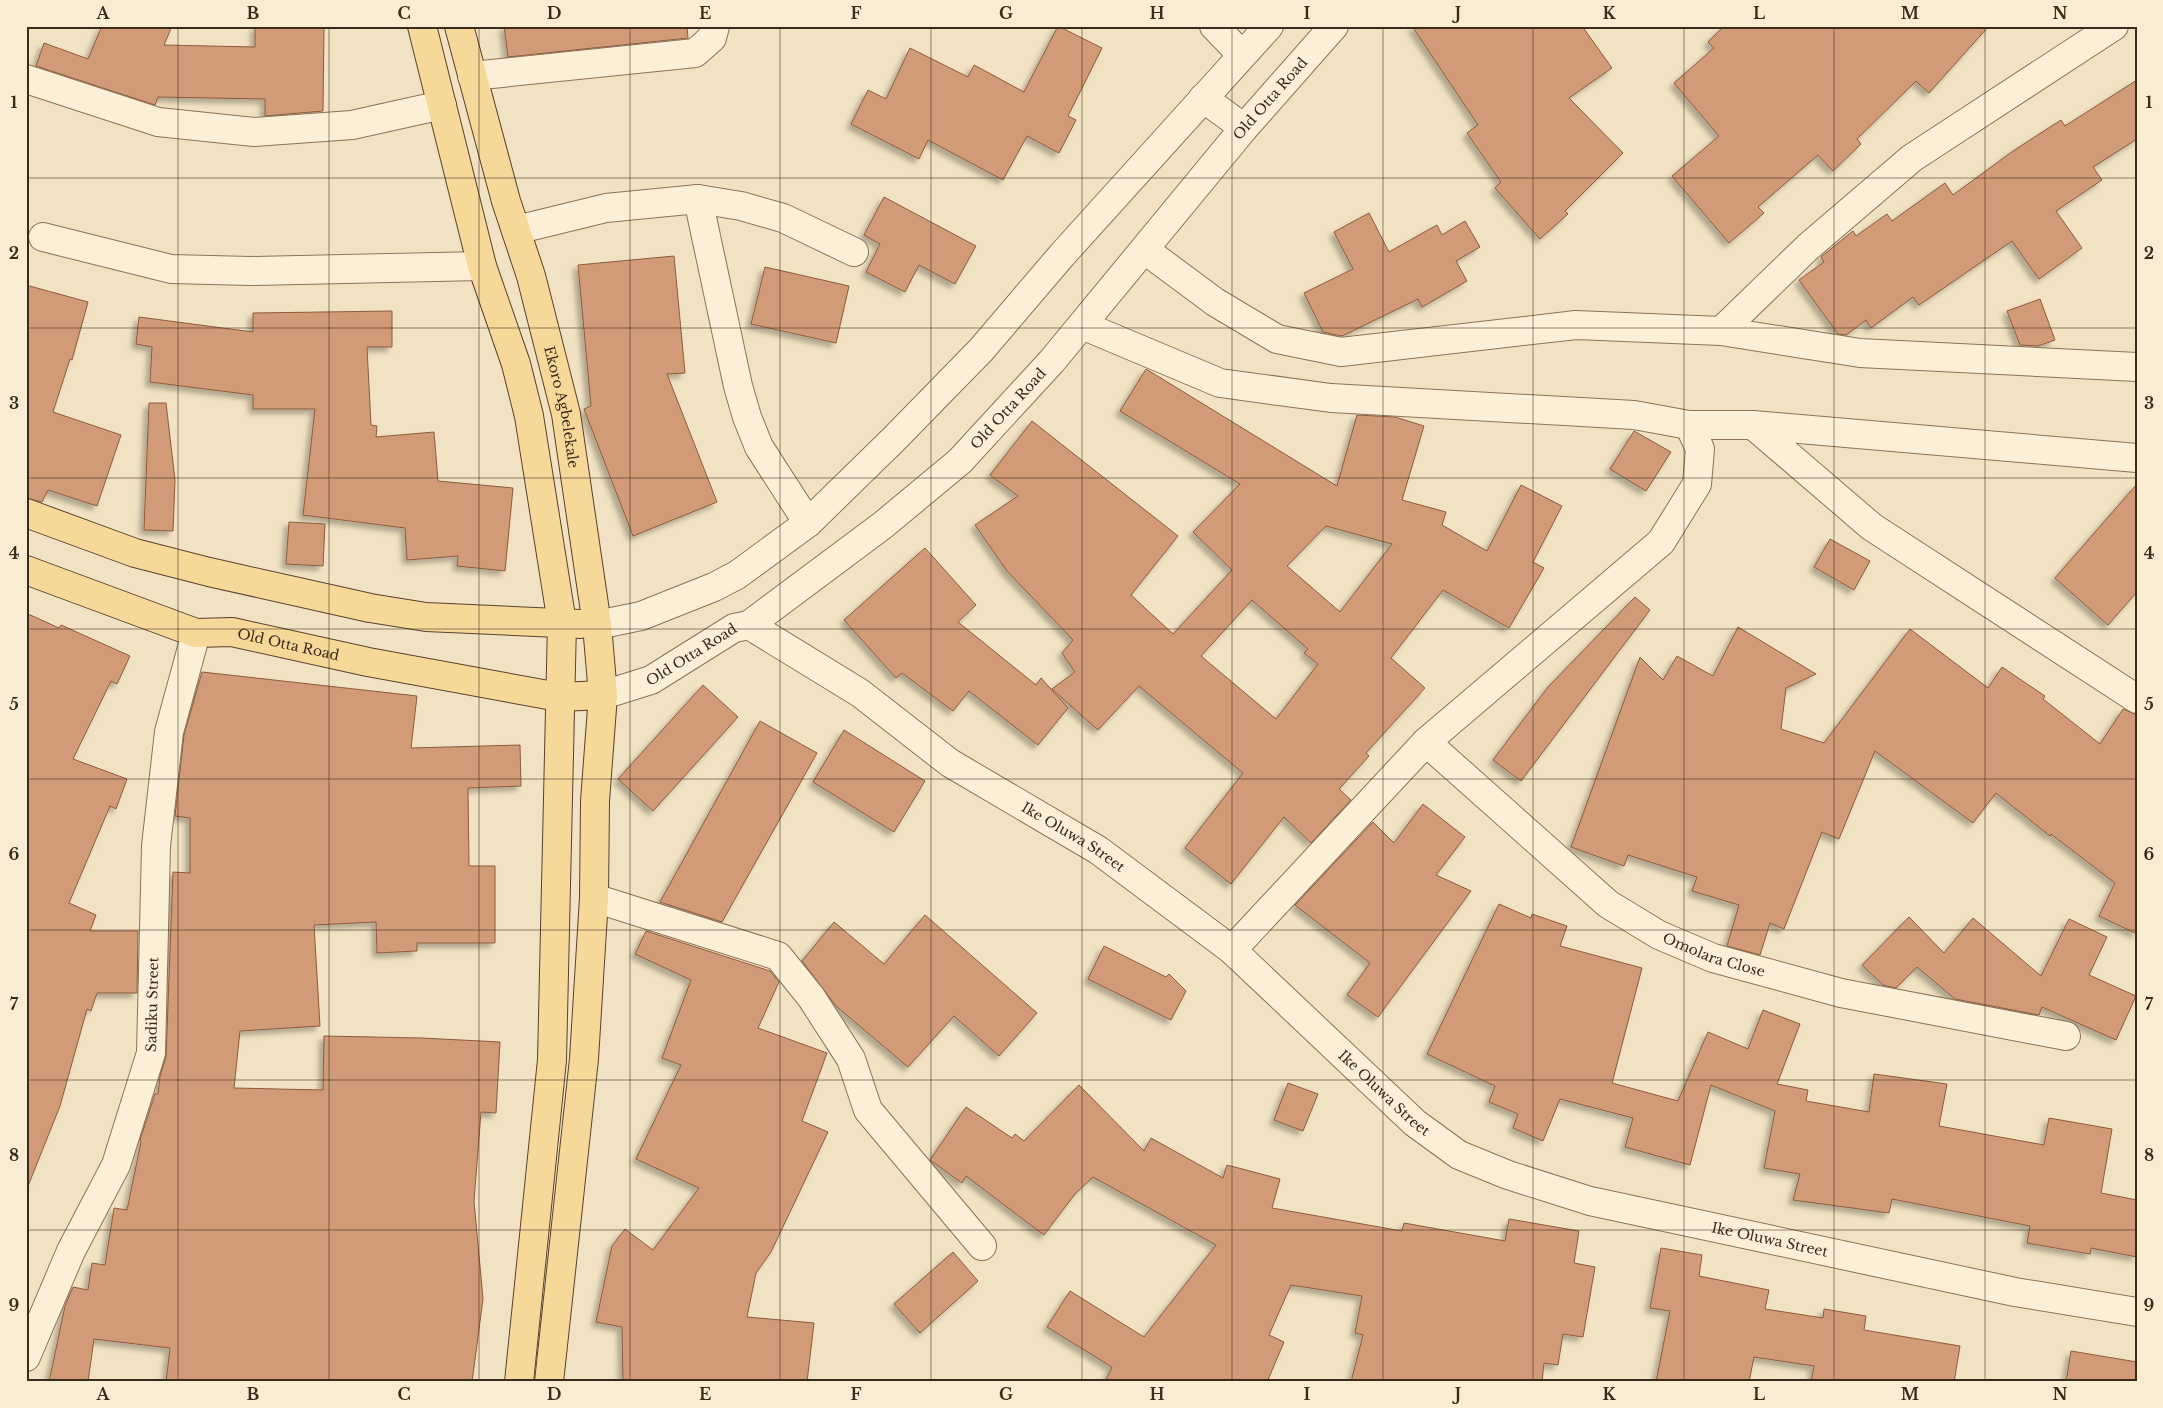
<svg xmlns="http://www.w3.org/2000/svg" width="2163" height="1408" font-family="'Libre Baskerville',serif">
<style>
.building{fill:#d19b77;stroke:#8d5b3d;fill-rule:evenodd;filter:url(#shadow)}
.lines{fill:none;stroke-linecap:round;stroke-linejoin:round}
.minor-casing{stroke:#8c7358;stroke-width:30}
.major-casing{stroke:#5a412d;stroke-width:30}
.minor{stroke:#fbf0d7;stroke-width:28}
.major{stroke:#f6d899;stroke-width:28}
.grid{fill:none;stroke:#3b2b1d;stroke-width:1;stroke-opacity:0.55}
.labels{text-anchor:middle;stroke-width:4;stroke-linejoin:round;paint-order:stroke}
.street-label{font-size:14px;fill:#3b2b1d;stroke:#f8ecd3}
.neatline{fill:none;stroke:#3b2b1d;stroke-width:2}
.grid-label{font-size:16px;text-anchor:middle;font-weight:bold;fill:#3b2b1d}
</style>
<defs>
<filter id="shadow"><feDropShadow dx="-4.5" dy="4.5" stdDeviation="2.5" flood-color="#0004"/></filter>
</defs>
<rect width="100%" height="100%" fill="#f1e2c3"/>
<!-- building -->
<g class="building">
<polygon points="102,26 172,26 164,45 255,47 255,26 324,26 323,111 265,116 265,99 158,97 155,105 36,66 44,43 88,59"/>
<polygon points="504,26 687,26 688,38 508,57"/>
<polygon points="1058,26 1102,48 1068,116 1076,120 1059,153 1027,136 1003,180 928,140 919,159 851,124 868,90 886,99 910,48 968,77 974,65 1024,92"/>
<polygon points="1412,26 1582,26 1612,68 1569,98 1623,153 1565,211 1568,214 1540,239 1495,188 1501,182 1467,133 1478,125"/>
<polygon points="1724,26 1989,26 1929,93 1916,81 1857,139 1861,144 1833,171 1818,155 1758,207 1764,213 1729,243 1672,176 1719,136 1674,83 1714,48 1708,42"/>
<polygon points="2137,80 2137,139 2093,167 2102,180 2056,211 2082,248 2039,279 2012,241 1919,305 1913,297 1871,328 1866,320 1846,335 1838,334 1799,280 1824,262 1821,257 1853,231 1856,236 1887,214 1892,221 1945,183 1953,195 2013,151 2061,120 2065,126"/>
<polygon points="884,197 976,246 955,284 919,265 905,292 866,272 880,244 864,235"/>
<polygon points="1369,213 1389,252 1437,225 1442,235 1465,221 1480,247 1456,261 1467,281 1422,307 1418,299 1342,336 1323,332 1304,293 1353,269 1334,232"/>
<polygon points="674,256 685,373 667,374 717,502 633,536 584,409 591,406 578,265"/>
<polygon points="765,267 849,286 836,343 751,324"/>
<polygon points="26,285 88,302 72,360 70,359 53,412 121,435 97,506 48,490 42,502 26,498"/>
<polygon points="2040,299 2055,340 2038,346 2020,345 2007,311"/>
<polygon points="392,311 392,347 367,347 371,425 377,426 376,437 434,432 438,481 513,488 505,571 457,566 458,556 407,560 405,528 303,515 315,409 253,409 253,395 150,382 152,347 136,344 139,317 253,332 253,313"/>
<path d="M 1146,369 L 1337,486 L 1357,415 L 1395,417 L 1424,426 L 1402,500 L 1446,512 L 1442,525 L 1487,551 L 1521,485 L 1562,506 L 1533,562 L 1544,568 L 1509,628 L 1443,590 L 1391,658 L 1425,688 L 1366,753 L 1369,756 L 1339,789 L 1351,800 L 1311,843 L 1284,817 L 1231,884 L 1185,848 L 1243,773 L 1139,686 L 1098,730 L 1052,689 L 1075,672 L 1062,653 L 1073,640 L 1007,571 L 975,525 L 1018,496 L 990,475 L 1032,421 L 1178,536 L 1131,595 L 1173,634 L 1232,570 L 1193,532 L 1240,484 L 1120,411 ZM 1326,526 L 1392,544 L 1340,612 L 1287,566 ZM 1252,600 L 1308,649 L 1304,653 L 1318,664 L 1276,719 L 1201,656 Z"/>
<polygon points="149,403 166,403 175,480 173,531 144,530"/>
<polygon points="1634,431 1671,452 1646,491 1610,469"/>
<polygon points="2137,484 2137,592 2108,625 2055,578"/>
<polygon points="289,522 325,524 323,566 286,564"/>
<polygon points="1830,539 1870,561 1854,590 1814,567"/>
<polygon points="925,548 976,605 958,622 1036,685 1041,678 1068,708 1038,745 969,691 953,711 902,673 896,678 844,620"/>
<polygon points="1635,597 1650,610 1521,781 1493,760 1548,687"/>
<polygon points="26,613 59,628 61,625 130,656 117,684 111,681 73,759 127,779 116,809 110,806 69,903 96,915 90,931 138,931 137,993 97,993 91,1011 87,1009 60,1106 28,1186"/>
<polygon points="1738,627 1816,674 1786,688 1781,729 1824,743 1910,629 1988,688 2002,667 2045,696 2043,699 2100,744 2123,709 2137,715 2137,934 2099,916 2115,883 2051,834 2050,836 1996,793 1973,823 1875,751 1839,839 1822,832 1784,929 1770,923 1760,955 1727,946 1739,905 1692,891 1697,877 1628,855 1624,866 1571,847 1640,657 1663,680 1677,656 1713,676"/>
<polygon points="202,672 417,696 411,748 520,745 521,786 468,788 469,866 495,866 495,943 417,943 417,951 377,953 376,922 314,925 320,1026 240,1031 234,1088 323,1090 324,1036 422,1038 500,1042 496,1113 481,1112 474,1201 483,1299 472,1382 166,1382 170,1348 94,1339 88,1382 49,1382 65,1306 73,1287 88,1290 92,1263 105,1265 114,1208 127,1210 141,1142 140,1140 155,1094 158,1094 160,1076 166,1057 173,872 190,873 190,818 175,816 184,735"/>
<polygon points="703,685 738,717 653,811 618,779"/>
<polygon points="760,721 817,753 722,922 660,902"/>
<polygon points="844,730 925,781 894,832 813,782"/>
<polygon points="1423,804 1465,837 1436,875 1471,891 1378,1017 1347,995 1370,963 1295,905 1373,822 1394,843"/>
<polygon points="1499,904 1531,918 1532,914 1567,926 1560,946 1642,968 1612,1083 1678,1101 1708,1032 1748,1049 1763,1010 1800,1024 1777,1084 1808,1090 1806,1101 1869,1112 1874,1074 1947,1084 1939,1126 2044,1145 2049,1118 2112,1129 2101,1193 2137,1200 2137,1257 2091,1248 2090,1254 2027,1243 2030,1226 1892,1199 1889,1213 1793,1200 1800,1174 1764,1168 1775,1111 1711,1085 1690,1165 1625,1147 1633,1118 1560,1099 1543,1141 1513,1128 1518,1114 1489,1102 1495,1086 1427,1054"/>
<polygon points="925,915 1037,1013 999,1056 954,1016 908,1067 836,1006 802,961 834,922 884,964"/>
<polygon points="1909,917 1944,953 1973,918 2041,976 2069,919 2107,937 2089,975 2136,996 2116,1040 2042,1007 2039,1015 1955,999 1917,967 1896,988 1883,985 1862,965"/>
<polygon points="646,931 770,971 779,982 758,1028 827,1053 802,1121 828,1132 771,1252 756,1273 747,1317 814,1323 807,1382 623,1382 622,1327 596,1322 612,1246 625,1229 653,1250 699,1188 636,1159 681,1065 662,1058 691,980 635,954"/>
<polygon points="1104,946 1166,977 1169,974 1186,991 1171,1020 1088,979"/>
<polygon points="1288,1083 1318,1094 1303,1131 1274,1120"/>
<polygon points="1079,1085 1144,1151 1151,1138 1223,1178 1227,1165 1280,1179 1272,1208 1402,1231 1404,1223 1505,1241 1509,1219 1579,1231 1574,1263 1595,1267 1583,1337 1563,1334 1558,1365 1544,1363 1542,1382 1351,1382 1363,1335 1355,1333 1362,1296 1291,1285 1269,1335 1284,1342 1267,1382 1105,1382 1112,1367 1047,1327 1070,1291 1144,1337 1216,1245 1093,1177 1075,1194 1044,1235 966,1176 962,1183 930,1160 966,1107 1012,1138 1015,1134 1024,1141"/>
<polygon points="1661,1248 1702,1255 1699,1276 1769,1290 1765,1309 1823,1318 1824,1309 1866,1316 1864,1330 1960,1346 1954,1382 1811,1382 1814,1366 1754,1357 1749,1382 1656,1382 1670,1311 1650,1308"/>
<polygon points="953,1252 978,1281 920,1333 894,1304"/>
<polygon points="2071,1351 2137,1362 2137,1382 2066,1382"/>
</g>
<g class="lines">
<!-- minor casing -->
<g class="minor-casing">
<g id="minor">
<polyline points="1214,26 1242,55"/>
<polyline points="472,76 695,53 712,38 715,26"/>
<polyline points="26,79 158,122 254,132 352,125 442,105"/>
<polyline points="1203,98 1244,128"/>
<polyline points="698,199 738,386 747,417 759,447 808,523"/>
<polyline points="516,230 606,208 698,199 741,206 783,218 854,252"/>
<polyline points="43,237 171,269 250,271 482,266"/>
<polyline points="1145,250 1215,302 1277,339 1341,352 1576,325 1721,331 1860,353 2137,367"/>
<polyline points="1082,325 1220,383 1331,398 1634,415 1689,425"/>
<polyline points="1721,331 1808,247 1912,158 2114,26"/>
<polyline points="1753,425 2137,458"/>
<polyline points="597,625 641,616 714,587 737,575 808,523 893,440 981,350 1062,255 1269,26"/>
<path id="s1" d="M 749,625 L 860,693 L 950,763 L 1098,850 L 1232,950 L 1415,1123 L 1459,1155 L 1508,1175 L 1590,1201 L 2015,1292 L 2137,1312"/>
<path id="s2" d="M 603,695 L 651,680 L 734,628 L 749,625 L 883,525 L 960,461 L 1052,361 L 1244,128 L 1334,26"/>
<path id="s3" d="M 1426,742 L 1608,904 L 1659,935 L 1713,958 L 1841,993 L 2066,1036"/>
<polyline points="594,898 778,956 811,997 851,1059 868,1110 982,1246"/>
<polyline points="1232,950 1426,742 1661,542 1697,484 1700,449 1689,425 1753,425 1872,527 2137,699"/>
<path id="s4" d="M 26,1357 L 71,1251 L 116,1165 L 151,1053 L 156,846 L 169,732 L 196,633"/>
</g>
</g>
<!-- major casing -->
<g class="major-casing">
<g id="major">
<polyline points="422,26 482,266 516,364 529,416 562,623 552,1060 519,1382"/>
<path id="s5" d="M 459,26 L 506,201 L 531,276 L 566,414 L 597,625 L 603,695 L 595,801 L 594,898 L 584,1059 L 549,1382"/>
<polyline points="26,513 135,553 209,572 370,608 426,617 580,624"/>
<path id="s6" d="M 26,570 L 196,633 L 232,632 L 368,662 L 559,697 L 603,695"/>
</g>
</g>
<!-- minor -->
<use href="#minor" class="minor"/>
<!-- major -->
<use href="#major" class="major"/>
</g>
<!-- grid -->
<path class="grid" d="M 178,26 L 178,1382M 329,26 L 329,1382M 479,26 L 479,1382M 630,26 L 630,1382M 780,26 L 780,1382M 931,26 L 931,1382M 1082,26 L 1082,1382M 1232,26 L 1232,1382M 1383,26 L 1383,1382M 1533,26 L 1533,1382M 1684,26 L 1684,1382M 1834,26 L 1834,1382M 1985,26 L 1985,1382M 26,178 L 2137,178M 26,328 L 2137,328M 26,478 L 2137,478M 26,629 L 2137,629M 26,779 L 2137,779M 26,930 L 2137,930M 26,1080 L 2137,1080M 26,1230 L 2137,1230"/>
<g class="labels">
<!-- street labels -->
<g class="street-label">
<text dy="5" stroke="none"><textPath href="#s2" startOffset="908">Old Otta Road</textPath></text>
<text dy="5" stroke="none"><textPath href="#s5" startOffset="395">Ekoro Agbelekale</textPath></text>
<text dy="5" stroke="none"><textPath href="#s2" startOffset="502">Old Otta Road</textPath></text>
<text dy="5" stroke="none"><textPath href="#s6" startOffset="275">Old Otta Road</textPath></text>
<text dy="5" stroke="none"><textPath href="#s2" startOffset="98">Old Otta Road</textPath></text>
<text dy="5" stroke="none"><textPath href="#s1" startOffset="388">Ike Oluwa Street</textPath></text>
<text dy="5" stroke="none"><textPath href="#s3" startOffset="362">Omolara Close</textPath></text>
<text dy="5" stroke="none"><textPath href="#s4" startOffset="378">Sadiku Street</textPath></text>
<text dy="5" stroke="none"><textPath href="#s1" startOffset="792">Ike Oluwa Street</textPath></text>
<text dy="5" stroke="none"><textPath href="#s1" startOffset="1212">Ike Oluwa Street</textPath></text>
</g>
</g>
<!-- border -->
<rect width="2163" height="1408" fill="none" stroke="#f8ecd3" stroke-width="55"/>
<rect x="28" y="28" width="2108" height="1352" class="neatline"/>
<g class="grid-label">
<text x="103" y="19">A</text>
<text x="253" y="19">B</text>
<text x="404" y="19">C</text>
<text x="554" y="19">D</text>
<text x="705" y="19">E</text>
<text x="856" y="19">F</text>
<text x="1006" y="19">G</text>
<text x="1157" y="19">H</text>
<text x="1307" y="19">I</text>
<text x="1458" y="19">J</text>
<text x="1609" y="19">K</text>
<text x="1759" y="19">L</text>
<text x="1910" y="19">M</text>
<text x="2060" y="19">N</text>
<text x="14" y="108">1</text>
<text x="2149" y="108">1</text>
<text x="14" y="259">2</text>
<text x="2149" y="259">2</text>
<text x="14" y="409">3</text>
<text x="2149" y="409">3</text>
<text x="14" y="559">4</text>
<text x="2149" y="559">4</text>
<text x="14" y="710">5</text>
<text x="2149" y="710">5</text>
<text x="14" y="860">6</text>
<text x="2149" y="860">6</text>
<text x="14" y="1010">7</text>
<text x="2149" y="1010">7</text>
<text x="14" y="1161">8</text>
<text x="2149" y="1161">8</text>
<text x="14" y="1311">9</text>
<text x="2149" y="1311">9</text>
<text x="103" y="1400">A</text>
<text x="253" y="1400">B</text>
<text x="404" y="1400">C</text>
<text x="554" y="1400">D</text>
<text x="705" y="1400">E</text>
<text x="856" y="1400">F</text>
<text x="1006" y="1400">G</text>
<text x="1157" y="1400">H</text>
<text x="1307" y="1400">I</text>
<text x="1458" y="1400">J</text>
<text x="1609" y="1400">K</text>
<text x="1759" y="1400">L</text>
<text x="1910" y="1400">M</text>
<text x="2060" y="1400">N</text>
</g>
</svg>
